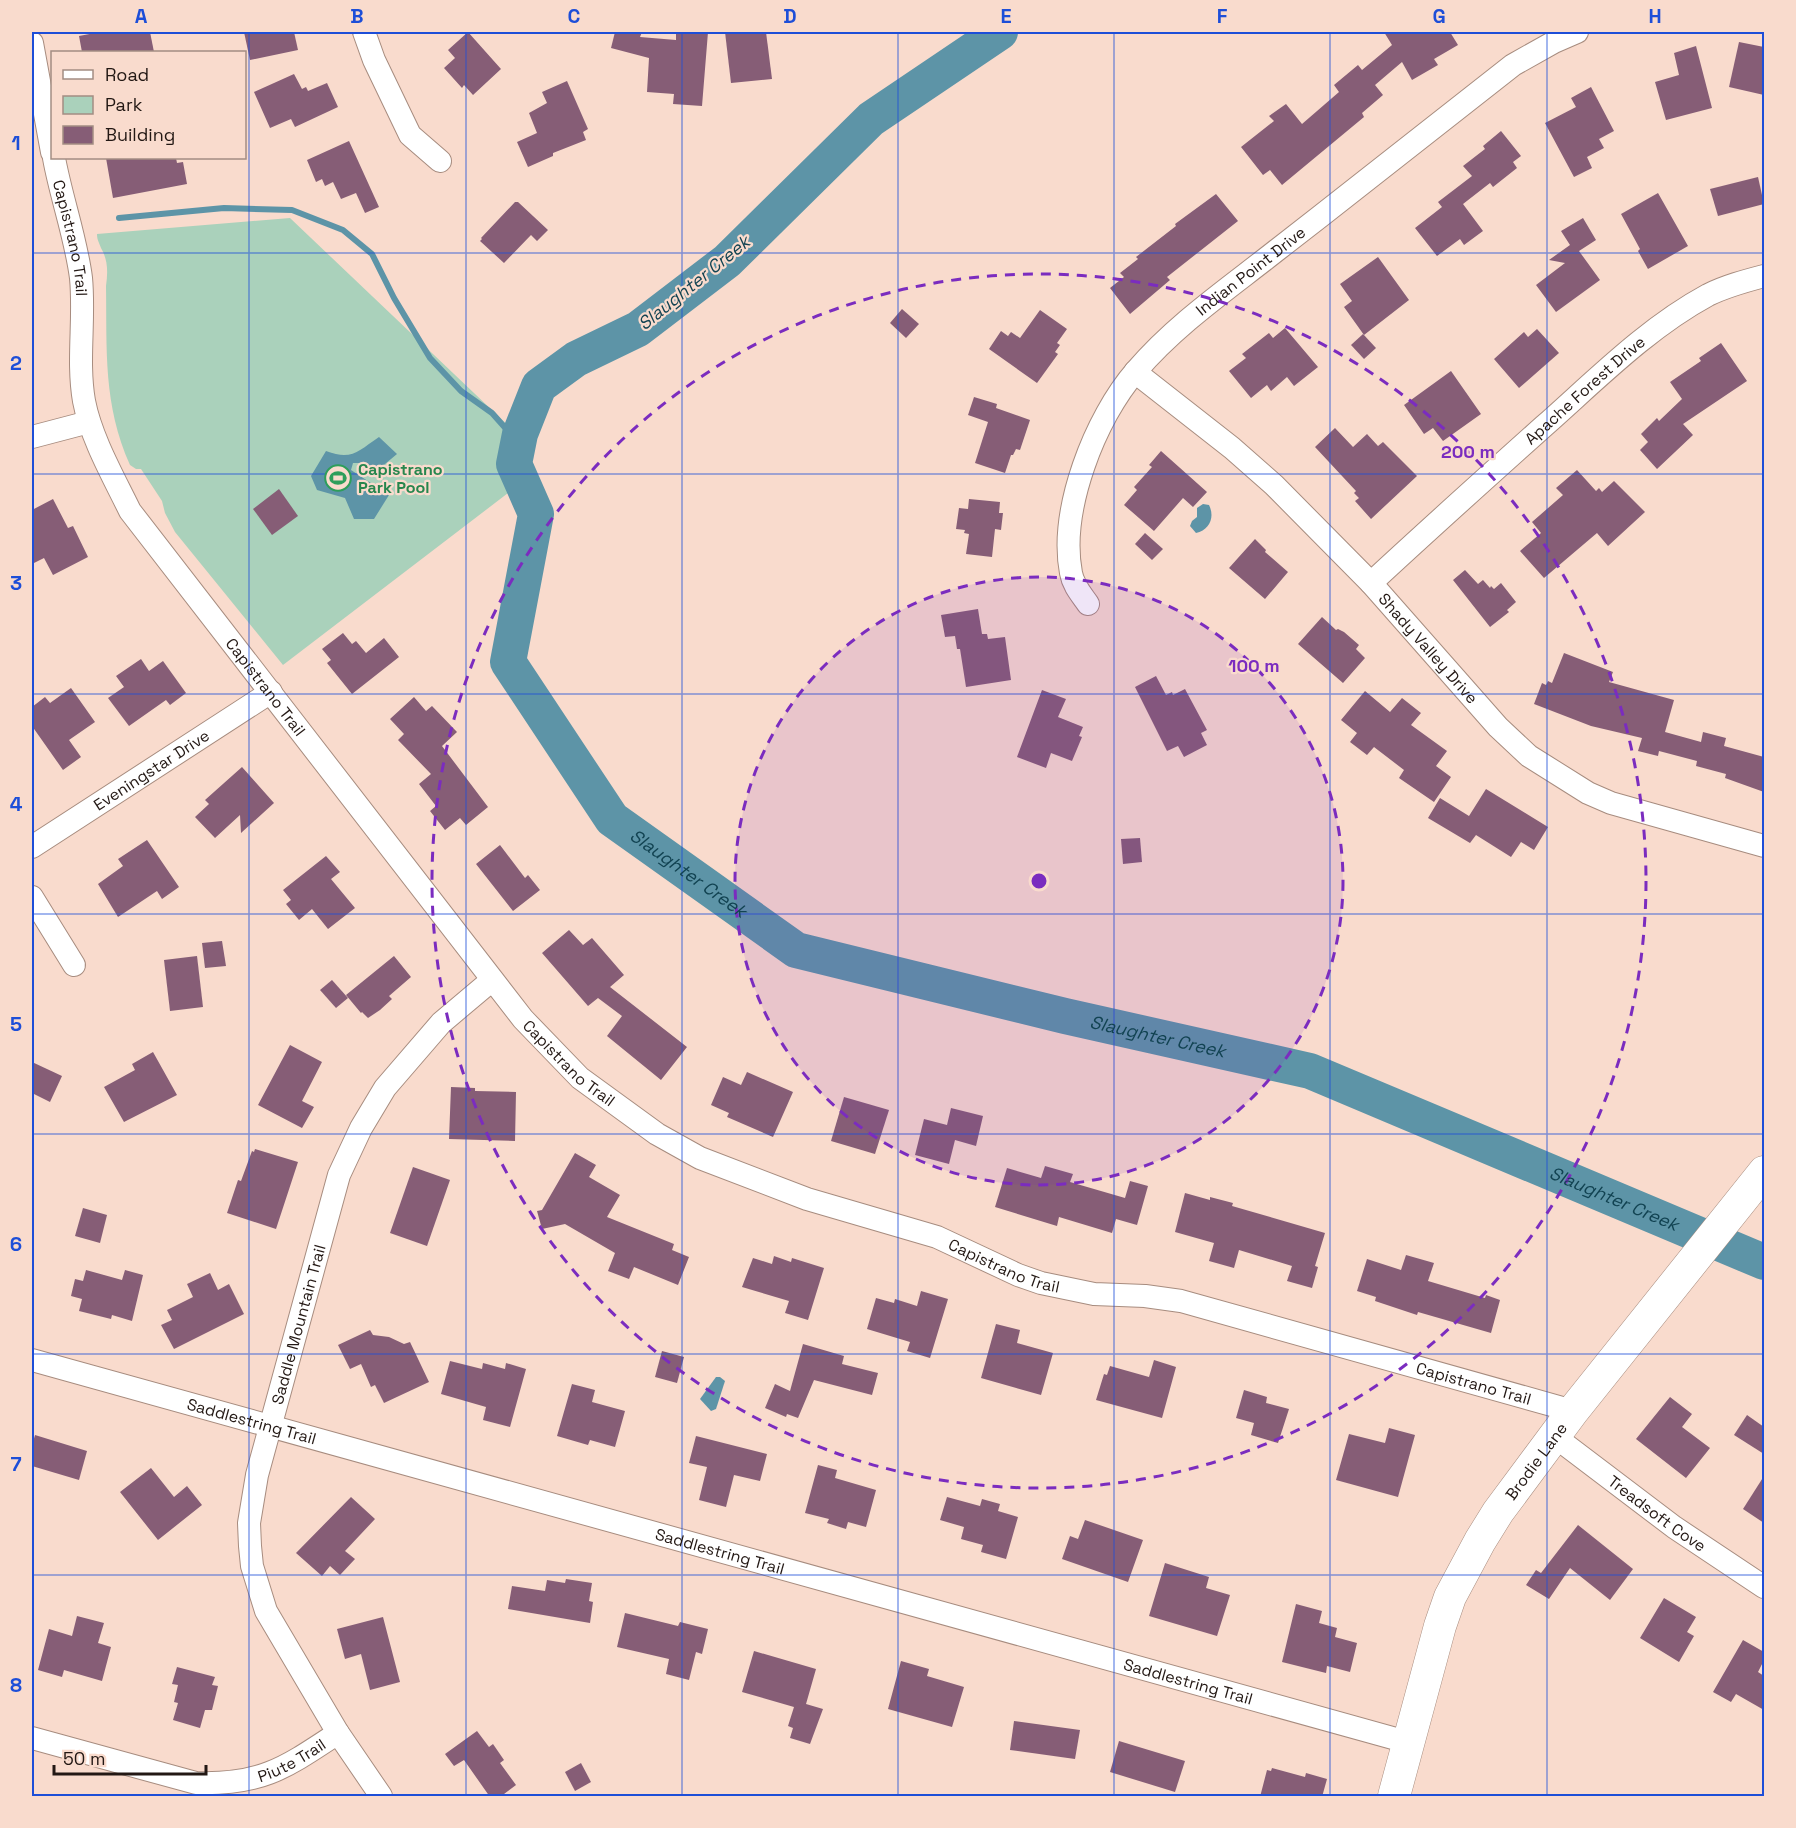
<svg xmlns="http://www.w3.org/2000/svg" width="1796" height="1828" font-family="'Space Grotesk',sans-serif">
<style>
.green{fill:#aad1bb}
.water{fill:#5d94a7}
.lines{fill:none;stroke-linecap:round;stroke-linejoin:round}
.stream{stroke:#5d94a7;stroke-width:6}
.river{stroke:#5d94a7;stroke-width:36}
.building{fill:#865d76}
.minor-casing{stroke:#a78c7f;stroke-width:24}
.secondary-casing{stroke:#a78c7f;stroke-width:33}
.minor{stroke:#fff;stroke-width:22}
.secondary{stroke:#fff;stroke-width:32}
.grid{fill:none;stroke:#1d4ed8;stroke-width:1.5;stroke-opacity:0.55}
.ring{fill:none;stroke:#7b2cbf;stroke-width:3;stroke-dasharray:10 8}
.labels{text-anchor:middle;stroke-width:4.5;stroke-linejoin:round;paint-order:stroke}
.street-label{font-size:16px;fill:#231814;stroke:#f9dbcd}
.leisure-label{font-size:16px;font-weight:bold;fill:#27864d;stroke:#f9dbcd;text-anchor:start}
.water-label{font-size:18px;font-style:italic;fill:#124352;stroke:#f9dbcd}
.centre{fill:#7b2cbf;stroke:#f9dbcd;stroke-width:3}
.ring-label{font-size:18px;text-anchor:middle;font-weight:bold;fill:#7b2cbf;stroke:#f9dbcd;stroke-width:4.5;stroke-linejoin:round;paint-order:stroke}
.neatline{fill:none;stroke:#1d4ed8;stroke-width:2}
.grid-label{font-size:20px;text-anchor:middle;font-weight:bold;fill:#1d4ed8}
</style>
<rect width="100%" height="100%" fill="#f9dbcd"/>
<!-- green -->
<path class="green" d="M 290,218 L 517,434 L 512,490 L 283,665 L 175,532 L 165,513 L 162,501 L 141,469 L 136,469 L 130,465 C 103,404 107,351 106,286 C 108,272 108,260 101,248 C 99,242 97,240 97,234 Z"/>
<!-- water -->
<g class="water">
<path d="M 379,437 L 397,454 L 379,469 L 368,472 L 360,463 L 353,463 L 351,470 L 389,495 L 374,519 L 354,519 L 345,498 L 317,490 L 311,476 L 326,451 C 352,461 358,451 379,437 Z"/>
<path d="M 1203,504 L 1209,505 C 1215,517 1210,530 1196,533 L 1190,526 L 1192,521 L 1197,517 L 1197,508 Z"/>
<polygon points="716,1377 720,1377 725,1381 716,1409 711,1411 700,1399"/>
</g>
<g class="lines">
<!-- stream -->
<polyline class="stream" points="119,218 224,208 292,210 343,230 372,254 394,298 430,358 461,391 492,413 508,431 517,450"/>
<!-- river -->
<path class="river" id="s1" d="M 1000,32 L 871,119 L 727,261 L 638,329 L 576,359 L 539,386 L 520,434 L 514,464 L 536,514 L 508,662 L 612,819 L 796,950 L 1065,1016 L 1310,1071 L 1764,1262"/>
</g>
<!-- building -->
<g class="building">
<polygon points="100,32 150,32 154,52 82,52 79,36"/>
<polygon points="244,32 294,32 298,50 250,60"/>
<polygon points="468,32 501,69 473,95 464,85 462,88 444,68 455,58 448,50"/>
<polygon points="615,32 642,32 640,37 676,40 676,32 708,32 702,106 673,104 674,94 647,92 649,58 611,48"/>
<polygon points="725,32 766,32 772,79 731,83"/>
<polygon points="1384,32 1450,32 1458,45 1434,59 1438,65 1412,80 1402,62 1375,85 1383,95 1362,113 1364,117 1282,185 1270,170 1263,175 1241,147 1274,121 1269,116 1286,104 1302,124 1339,92 1334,85 1358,65 1362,70 1392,45"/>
<polygon points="1739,42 1764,47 1764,95 1729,87"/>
<polygon points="1696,46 1712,108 1666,120 1655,82 1679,75 1674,53"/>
<polygon points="294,74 302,89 306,87 308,91 327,83 338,107 295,127 291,119 270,128 254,92"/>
<polygon points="567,81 588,129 583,132 586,140 553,153 553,156 528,167 517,142 537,133 529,113 547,103 542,92"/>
<polygon points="1591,87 1614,131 1599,139 1604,148 1587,157 1592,168 1574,177 1545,123 1576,107 1571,98"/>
<polygon points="1501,131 1521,156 1513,162 1517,168 1493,187 1490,183 1463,204 1483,231 1464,245 1460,239 1437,256 1415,228 1442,207 1438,202 1472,176 1463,166 1485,149 1483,146"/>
<polygon points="349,141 379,207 365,213 356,193 341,199 333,182 325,186 322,179 316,182 307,160"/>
<polygon points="106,158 176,158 177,163 183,162 187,184 113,198"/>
<polygon points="1758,177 1764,204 1718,216 1710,189"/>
<polygon points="1658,193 1688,246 1648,269 1638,251 1640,249 1621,214"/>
<polygon points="1216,194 1238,221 1167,277 1170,280 1130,314 1110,288 1124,277 1120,273 1138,259 1136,257 1176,226 1175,224"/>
<polygon points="515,202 518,202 548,230 537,241 531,235 504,263 480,241 482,239 481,238"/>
<polygon points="1583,218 1596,240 1579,251 1600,280 1556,312 1536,285 1565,263 1549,260 1570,245 1561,231"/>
<polygon points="1378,257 1409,300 1364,335 1344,307 1352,301 1340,284"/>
<polygon points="902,309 919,324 906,338 890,323"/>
<polygon points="1040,310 1067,329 1057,343 1060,345 1055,352 1058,354 1037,383 989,349 1001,331 1008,336 1011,332 1020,338"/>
<polygon points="1285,328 1318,367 1294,386 1287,377 1271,391 1267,385 1251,398 1229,371 1246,358 1242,354 1269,333 1273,338"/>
<polygon points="1537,329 1559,353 1519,388 1494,359 1524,332 1528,337"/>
<polygon points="1363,334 1376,348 1364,359 1351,345"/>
<polygon points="1721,343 1747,381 1683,424 1693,435 1657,469 1640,450 1648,442 1641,434 1657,418 1659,421 1682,399 1670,382 1701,361 1699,358"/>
<polygon points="1451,371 1481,414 1443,441 1433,428 1424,434 1404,405"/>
<polygon points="974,397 997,404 996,408 1030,420 1020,450 1016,449 1013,455 1011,455 1005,473 975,463 988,422 968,415"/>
<polygon points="1335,428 1353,447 1367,434 1378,446 1383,442 1417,476 1371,519 1355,501 1359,498 1354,493 1356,491 1315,447"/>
<polygon points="1161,451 1207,492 1193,507 1183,498 1154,531 1124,505 1137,490 1134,487 1152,467 1149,465"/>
<polygon points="1577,470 1596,491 1599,488 1602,492 1614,481 1645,512 1608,546 1597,533 1544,578 1520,551 1541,533 1532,522 1563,495 1556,488"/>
<polygon points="279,489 298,516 272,535 253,509"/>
<polygon points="53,499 68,528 73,526 88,557 53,575 44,558 32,564 32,510"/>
<polygon points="969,499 1000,502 999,513 1003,513 1001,530 995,529 992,557 966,554 969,534 964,533 965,530 956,529 959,508 968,509"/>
<polygon points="1145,533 1163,549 1152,560 1135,544"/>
<polygon points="1255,539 1266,550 1265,552 1288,572 1265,599 1229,568"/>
<polygon points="1465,570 1478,584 1483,580 1490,588 1491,586 1494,589 1501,583 1516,602 1507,610 1509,612 1490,627 1453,580"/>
<polygon points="978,609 982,634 987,634 988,639 1005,637 1011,680 966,687 960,649 957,649 955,636 945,637 941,615"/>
<polygon points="1322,617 1336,630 1338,629 1344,632 1359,645 1356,649 1365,658 1343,683 1298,644"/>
<polygon points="343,633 352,644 356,641 366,653 384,638 399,657 352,694 327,663 331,660 322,649"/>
<polygon points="1564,653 1613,672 1609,682 1674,700 1665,732 1701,742 1703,732 1726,738 1724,746 1764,757 1764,792 1725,778 1726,774 1696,766 1697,761 1659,751 1658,756 1638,751 1642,738 1591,726 1534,704 1542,683 1546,685 1548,681 1552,683"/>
<polygon points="141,659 149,671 163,661 186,693 170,705 166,700 129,726 108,698 124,687 116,676"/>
<polygon points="1156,676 1166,695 1172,692 1173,695 1185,689 1207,730 1201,733 1207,745 1184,757 1178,746 1167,751 1135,687"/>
<polygon points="71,688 95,722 69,740 81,757 63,770 32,726 32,707 45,697 50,703"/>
<polygon points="1042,690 1066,699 1058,717 1083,727 1079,736 1082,737 1072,761 1051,753 1046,768 1017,757"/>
<polygon points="1365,691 1390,712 1402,698 1421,713 1411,725 1447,751 1436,766 1451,777 1434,802 1399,778 1404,770 1374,747 1367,755 1350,742 1357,733 1341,720"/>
<polygon points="414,697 426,711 432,706 457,732 442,746 488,807 466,825 460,818 445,830 430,811 436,806 419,784 431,774 398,740 404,734 390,719"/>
<polygon points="242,767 274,803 241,833 240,815 215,838 195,817 209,804 205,800"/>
<polygon points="1486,789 1548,827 1534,850 1521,842 1511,857 1476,835 1470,843 1428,818 1440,798 1469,816"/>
<polygon points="1140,838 1142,862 1123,864 1121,839"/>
<polygon points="147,840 179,887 162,899 157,891 118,917 98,884 123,866 118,859"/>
<polygon points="500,845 525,878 528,875 540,890 513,911 476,864"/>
<polygon points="326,856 340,872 331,879 355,908 328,929 312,909 299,920 286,904 291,900 283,890"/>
<polygon points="569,930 583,945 592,938 624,975 610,987 687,1047 661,1080 607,1036 622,1016 598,998 588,1006 542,953"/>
<polygon points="222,941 226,966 205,968 202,943"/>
<polygon points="197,956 203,1007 170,1011 164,960"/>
<polygon points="394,956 411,977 389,996 392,999 380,1010 368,1018 362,1012 361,1013 346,995"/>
<polygon points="332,980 348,998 336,1008 320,990"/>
<polygon points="290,1045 322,1062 302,1101 314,1107 302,1128 258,1105"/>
<polygon points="153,1052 177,1095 124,1122 104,1087 135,1070 132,1064"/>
<polygon points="32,1062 62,1076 50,1102 32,1093"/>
<polygon points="747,1072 793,1092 773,1137 727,1117 729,1113 711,1105 723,1077 741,1085"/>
<polygon points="451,1087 475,1088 475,1091 516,1092 515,1141 449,1139"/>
<polygon points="844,1097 889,1110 875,1154 831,1141"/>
<polygon points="951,1108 983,1116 976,1146 955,1140 949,1164 915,1155 924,1119 947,1125"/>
<polygon points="255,1149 298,1162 276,1229 227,1213 238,1180 241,1181 252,1151 254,1152"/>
<polygon points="575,1153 596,1165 589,1177 620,1195 607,1217 674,1244 672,1250 689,1257 678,1285 634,1267 629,1279 608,1271 615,1253 565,1224 542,1229 537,1211 542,1210"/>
<polygon points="1045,1166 1073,1174 1070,1182 1125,1198 1130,1181 1148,1186 1137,1225 1116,1219 1112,1233 1059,1217 1057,1226 995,1207 1007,1168 1041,1178"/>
<polygon points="413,1167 450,1180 427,1246 390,1233"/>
<polygon points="1185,1193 1210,1200 1210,1197 1233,1203 1232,1206 1325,1233 1315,1266 1318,1267 1312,1288 1287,1281 1292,1266 1239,1250 1234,1268 1209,1261 1214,1243 1175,1232"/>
<polygon points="83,1208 107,1215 100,1243 75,1236"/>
<polygon points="1406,1255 1434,1263 1428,1281 1485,1298 1486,1295 1500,1300 1491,1333 1418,1312 1417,1315 1375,1301 1376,1297 1357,1291 1367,1259 1401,1270"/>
<polygon points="774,1256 791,1262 792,1258 824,1268 808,1320 785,1313 789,1301 742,1287 753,1258 772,1264"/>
<polygon points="86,1270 122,1280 125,1270 143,1275 132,1321 112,1315 111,1319 79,1311 82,1299 71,1296 75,1279 83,1281"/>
<polygon points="210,1273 218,1290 229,1284 244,1314 174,1349 161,1325 172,1320 167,1310 193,1297 187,1284"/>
<polygon points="921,1291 948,1299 930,1358 907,1351 910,1342 867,1329 876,1298 894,1303 895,1299 917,1306"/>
<polygon points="996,1324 1020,1330 1017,1343 1053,1353 1041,1395 981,1378"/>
<polygon points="370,1330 373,1335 389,1337 404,1344 410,1342 429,1382 384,1403 375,1385 371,1387 361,1364 350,1369 338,1345"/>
<polygon points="803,1344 844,1356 842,1364 878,1373 872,1395 814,1380 798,1418 787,1414 786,1417 765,1408 775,1384 790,1391"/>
<polygon points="662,1351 684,1357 677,1383 655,1377"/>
<polygon points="1154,1360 1176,1367 1162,1418 1096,1400 1104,1374 1107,1375 1110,1366 1149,1377"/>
<polygon points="450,1361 482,1369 483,1363 505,1369 506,1363 526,1369 510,1427 483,1420 486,1407 441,1394"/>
<polygon points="572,1384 595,1390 592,1402 625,1411 615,1447 590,1440 588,1445 557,1436"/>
<polygon points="1244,1390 1267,1397 1266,1403 1289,1409 1278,1443 1251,1435 1254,1423 1236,1418"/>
<polygon points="1670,1397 1692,1414 1682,1427 1710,1448 1686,1478 1636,1439"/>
<polygon points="1747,1415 1764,1427 1764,1454 1734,1435"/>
<polygon points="1389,1428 1415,1435 1398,1497 1336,1480 1349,1434 1385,1443"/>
<polygon points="35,1435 87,1451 79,1480 32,1466 32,1446"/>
<polygon points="696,1436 767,1454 760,1481 734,1475 726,1507 699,1500 707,1467 689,1463"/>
<polygon points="818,1465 837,1470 835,1478 876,1490 866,1527 848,1522 846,1529 827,1523 829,1519 805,1513"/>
<polygon points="151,1468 174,1497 187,1486 202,1505 158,1540 120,1492"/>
<polygon points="1764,1476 1764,1523 1743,1509"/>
<polygon points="351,1497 375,1519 345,1551 355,1559 340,1575 330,1566 322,1576 296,1553"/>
<polygon points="947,1497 980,1506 982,1499 1000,1504 998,1511 1018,1517 1006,1559 981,1552 983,1545 961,1539 964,1527 940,1520"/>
<polygon points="1085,1520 1143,1540 1128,1582 1062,1559 1070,1536 1078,1539"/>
<polygon points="1578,1525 1633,1569 1610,1600 1570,1568 1549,1599 1526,1585 1536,1570 1541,1573"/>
<polygon points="1165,1563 1209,1577 1206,1588 1230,1595 1217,1636 1149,1616"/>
<polygon points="566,1579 592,1583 589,1601 593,1602 590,1623 508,1609 512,1586 545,1591 547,1580 565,1583"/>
<polygon points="1664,1598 1696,1617 1687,1632 1694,1636 1679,1662 1640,1638"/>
<polygon points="1296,1604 1322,1611 1319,1623 1337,1628 1335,1637 1357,1643 1350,1672 1327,1666 1326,1673 1282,1662"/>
<polygon points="625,1613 678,1626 680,1622 708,1629 702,1654 696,1652 689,1680 666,1674 669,1659 617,1647"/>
<polygon points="77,1616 104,1623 98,1643 111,1647 102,1681 64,1670 62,1677 38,1670 49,1629 72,1636"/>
<polygon points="383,1617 400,1682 370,1690 361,1654 345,1659 337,1629"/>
<polygon points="1743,1640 1764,1652 1764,1660 1758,1672 1764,1676 1764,1710 1736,1694 1731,1702 1713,1692"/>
<polygon points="754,1651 816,1669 806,1704 823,1709 810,1744 790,1738 793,1728 788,1726 794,1707 742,1692"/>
<polygon points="901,1661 929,1669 927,1676 964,1687 952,1727 888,1709"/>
<polygon points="177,1667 215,1677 212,1685 218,1686 212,1710 205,1710 200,1728 173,1720 178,1703 174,1702 178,1685 172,1684"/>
<polygon points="1014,1721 1080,1730 1075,1759 1010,1750"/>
<polygon points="477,1731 489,1747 493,1744 504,1760 500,1763 516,1785 500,1797 490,1797 464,1760 454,1766 445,1754"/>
<polygon points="1119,1741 1185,1761 1175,1792 1110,1772"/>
<polygon points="581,1763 591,1782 575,1791 565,1772"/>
<polygon points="1272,1768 1305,1777 1306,1773 1327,1779 1322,1797 1260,1797 1267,1770 1271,1771"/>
</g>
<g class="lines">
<!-- minor casing -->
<g class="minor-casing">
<g id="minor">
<polyline points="364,32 374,60 410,135 440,161"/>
<polyline points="32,43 52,152"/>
<path id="s2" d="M 54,158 C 61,197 76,238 81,278 C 85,319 77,361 84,401 C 91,438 114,478 130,511 L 523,1019 L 580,1078 L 657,1134 L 700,1158 L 807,1199 L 937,1237 L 1018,1275 L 1041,1283 L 1094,1294 L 1145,1296 L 1181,1301 L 1573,1411"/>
<path id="s3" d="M 1135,372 L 1232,448 L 1274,485 L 1371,583 L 1498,727 L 1529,756 L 1588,793 L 1611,803 L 1764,846"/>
<polyline points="32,437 89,422"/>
<path id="s4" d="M 1371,583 C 1428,530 1486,478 1544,426 C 1596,380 1647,328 1708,295 C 1726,286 1745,281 1764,276"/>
<path id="s5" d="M 1088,604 C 1081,594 1073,585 1071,573 C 1059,510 1095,418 1136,371 C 1176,324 1229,288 1277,250 C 1356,189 1434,127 1513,65 L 1554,42 L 1577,32"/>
<path id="s6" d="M 32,847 L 271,692"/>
<polyline points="32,897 74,965"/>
<path id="s7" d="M 32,1360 L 1407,1742"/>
<path id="s8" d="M 1554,1436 L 1674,1527 L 1764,1587"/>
<path id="s9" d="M 32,1738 L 196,1783 C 262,1785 285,1768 338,1733"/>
<path id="s10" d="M 381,1796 L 338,1733 L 266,1611 L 252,1566 L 250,1546 L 249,1523 L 257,1475 L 339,1175 L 361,1128 L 385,1088 L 441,1023 L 492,980"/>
</g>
</g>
<!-- secondary casing -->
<g class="secondary-casing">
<g id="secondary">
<path id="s11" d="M 1394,1796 L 1440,1626 L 1450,1597 L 1480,1541 L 1498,1512 L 1573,1411 L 1764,1172"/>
</g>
</g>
<!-- minor -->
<use href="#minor" class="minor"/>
<!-- secondary -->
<use href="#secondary" class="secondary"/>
</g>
<!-- grid -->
<path class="grid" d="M 249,32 L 249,1796M 466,32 L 466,1796M 682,32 L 682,1796M 898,32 L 898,1796M 1114,32 L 1114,1796M 1330,32 L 1330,1796M 1547,32 L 1547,1796M 32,253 L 1764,253M 32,474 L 1764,474M 32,694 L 1764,694M 32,914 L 1764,914M 32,1134 L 1764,1134M 32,1354 L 1764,1354M 32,1575 L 1764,1575"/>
<!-- distance rings -->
<circle cx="1039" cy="881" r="304" fill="#7b2cbf" fill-opacity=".12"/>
<g class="ring">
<circle cx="1039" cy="881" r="304"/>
<circle cx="1039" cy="881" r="607"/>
</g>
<!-- icons -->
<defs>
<g id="stadium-ring" transform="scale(1.35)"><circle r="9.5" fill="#f9dbcd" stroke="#2e9e5b" stroke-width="1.5"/><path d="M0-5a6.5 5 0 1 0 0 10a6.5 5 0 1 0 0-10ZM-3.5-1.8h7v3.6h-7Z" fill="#2e9e5b"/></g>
</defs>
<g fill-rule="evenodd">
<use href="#stadium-ring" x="338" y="478"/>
</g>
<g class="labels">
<!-- street labels -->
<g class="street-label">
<text dy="6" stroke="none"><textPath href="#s2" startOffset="82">Capistrano Trail</textPath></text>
<text dy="6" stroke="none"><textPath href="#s5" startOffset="406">Indian Point Drive</textPath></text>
<text dy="6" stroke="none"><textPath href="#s4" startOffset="288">Apache Forest Drive</textPath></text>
<text dy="6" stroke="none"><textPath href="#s3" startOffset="404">Shady Valley Drive</textPath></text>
<text dy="6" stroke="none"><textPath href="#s2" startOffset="588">Capistrano Trail</textPath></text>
<text dy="6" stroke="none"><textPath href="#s6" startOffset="142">Eveningstar Drive</textPath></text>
<text dy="6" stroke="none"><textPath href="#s2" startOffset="1072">Capistrano Trail</textPath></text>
<text dy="6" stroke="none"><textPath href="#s2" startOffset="1558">Capistrano Trail</textPath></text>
<text dy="6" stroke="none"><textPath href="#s10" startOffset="513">Saddle Mountain Trail</textPath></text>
<text dy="6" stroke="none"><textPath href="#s2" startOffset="2044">Capistrano Trail</textPath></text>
<text dy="6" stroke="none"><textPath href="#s7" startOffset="228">Saddlestring Trail</textPath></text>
<text dy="6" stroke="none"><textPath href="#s11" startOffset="368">Brodie Lane</textPath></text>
<text dy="6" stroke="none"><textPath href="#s8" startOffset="129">Treadsoft Cove</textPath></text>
<text dy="6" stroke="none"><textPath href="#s7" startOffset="714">Saddlestring Trail</textPath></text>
<text dy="6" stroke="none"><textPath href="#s7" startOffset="1200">Saddlestring Trail</textPath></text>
<text dy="6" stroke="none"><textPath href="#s9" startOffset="270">Piute Trail</textPath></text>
</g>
<!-- leisure labels -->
<g class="leisure-label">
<text x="358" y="475">Capistrano<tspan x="358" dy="18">Park Pool</tspan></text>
</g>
<!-- water labels -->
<g class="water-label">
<text transform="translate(694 283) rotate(-39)" y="6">Slaughter Creek</text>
<text dy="6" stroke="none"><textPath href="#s1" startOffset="1154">Slaughter Creek</textPath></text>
<text dy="6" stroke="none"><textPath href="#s1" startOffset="1658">Slaughter Creek</textPath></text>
<text dy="6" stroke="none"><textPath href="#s1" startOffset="2144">Slaughter Creek</textPath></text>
</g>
</g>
<circle cx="1039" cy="881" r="9" class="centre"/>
<g class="ring-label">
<text x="1468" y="458">200 m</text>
<text x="1254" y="672">100 m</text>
</g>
<!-- border -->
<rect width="1796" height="1828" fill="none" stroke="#f9dbcd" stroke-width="66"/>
<!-- legend -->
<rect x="51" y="51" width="195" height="108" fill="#f9dbcd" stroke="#a38d83" stroke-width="1.5"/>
<rect x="63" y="70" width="30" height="9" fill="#ffffff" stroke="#a38d83" stroke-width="1.5"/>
<text x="105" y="81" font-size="18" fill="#231814">Road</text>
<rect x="63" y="96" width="30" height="18" fill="#aad1bb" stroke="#a38d83" stroke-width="1.5"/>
<text x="105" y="111" font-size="18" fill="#231814">Park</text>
<rect x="63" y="126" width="30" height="18" fill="#865d76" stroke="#a38d83" stroke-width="1.5"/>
<text x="105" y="141" font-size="18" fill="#231814">Building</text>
<!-- scale -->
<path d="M54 1765v9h152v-9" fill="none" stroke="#231814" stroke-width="3"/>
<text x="63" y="1765" font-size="18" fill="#231814" stroke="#f9dbcd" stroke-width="4.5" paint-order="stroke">50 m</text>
<rect x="33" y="33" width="1730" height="1762" class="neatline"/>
<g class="grid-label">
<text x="141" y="23">A</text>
<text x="357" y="23">B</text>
<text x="574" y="23">C</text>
<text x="790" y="23">D</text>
<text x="1006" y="23">E</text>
<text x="1222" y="23">F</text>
<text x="1439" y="23">G</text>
<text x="1655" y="23">H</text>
<text x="16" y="150">1</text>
<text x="16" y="370">2</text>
<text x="16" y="590">3</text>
<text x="16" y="811">4</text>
<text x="16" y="1031">5</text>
<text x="16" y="1251">6</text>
<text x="16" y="1471">7</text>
<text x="16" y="1692">8</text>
</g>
</svg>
